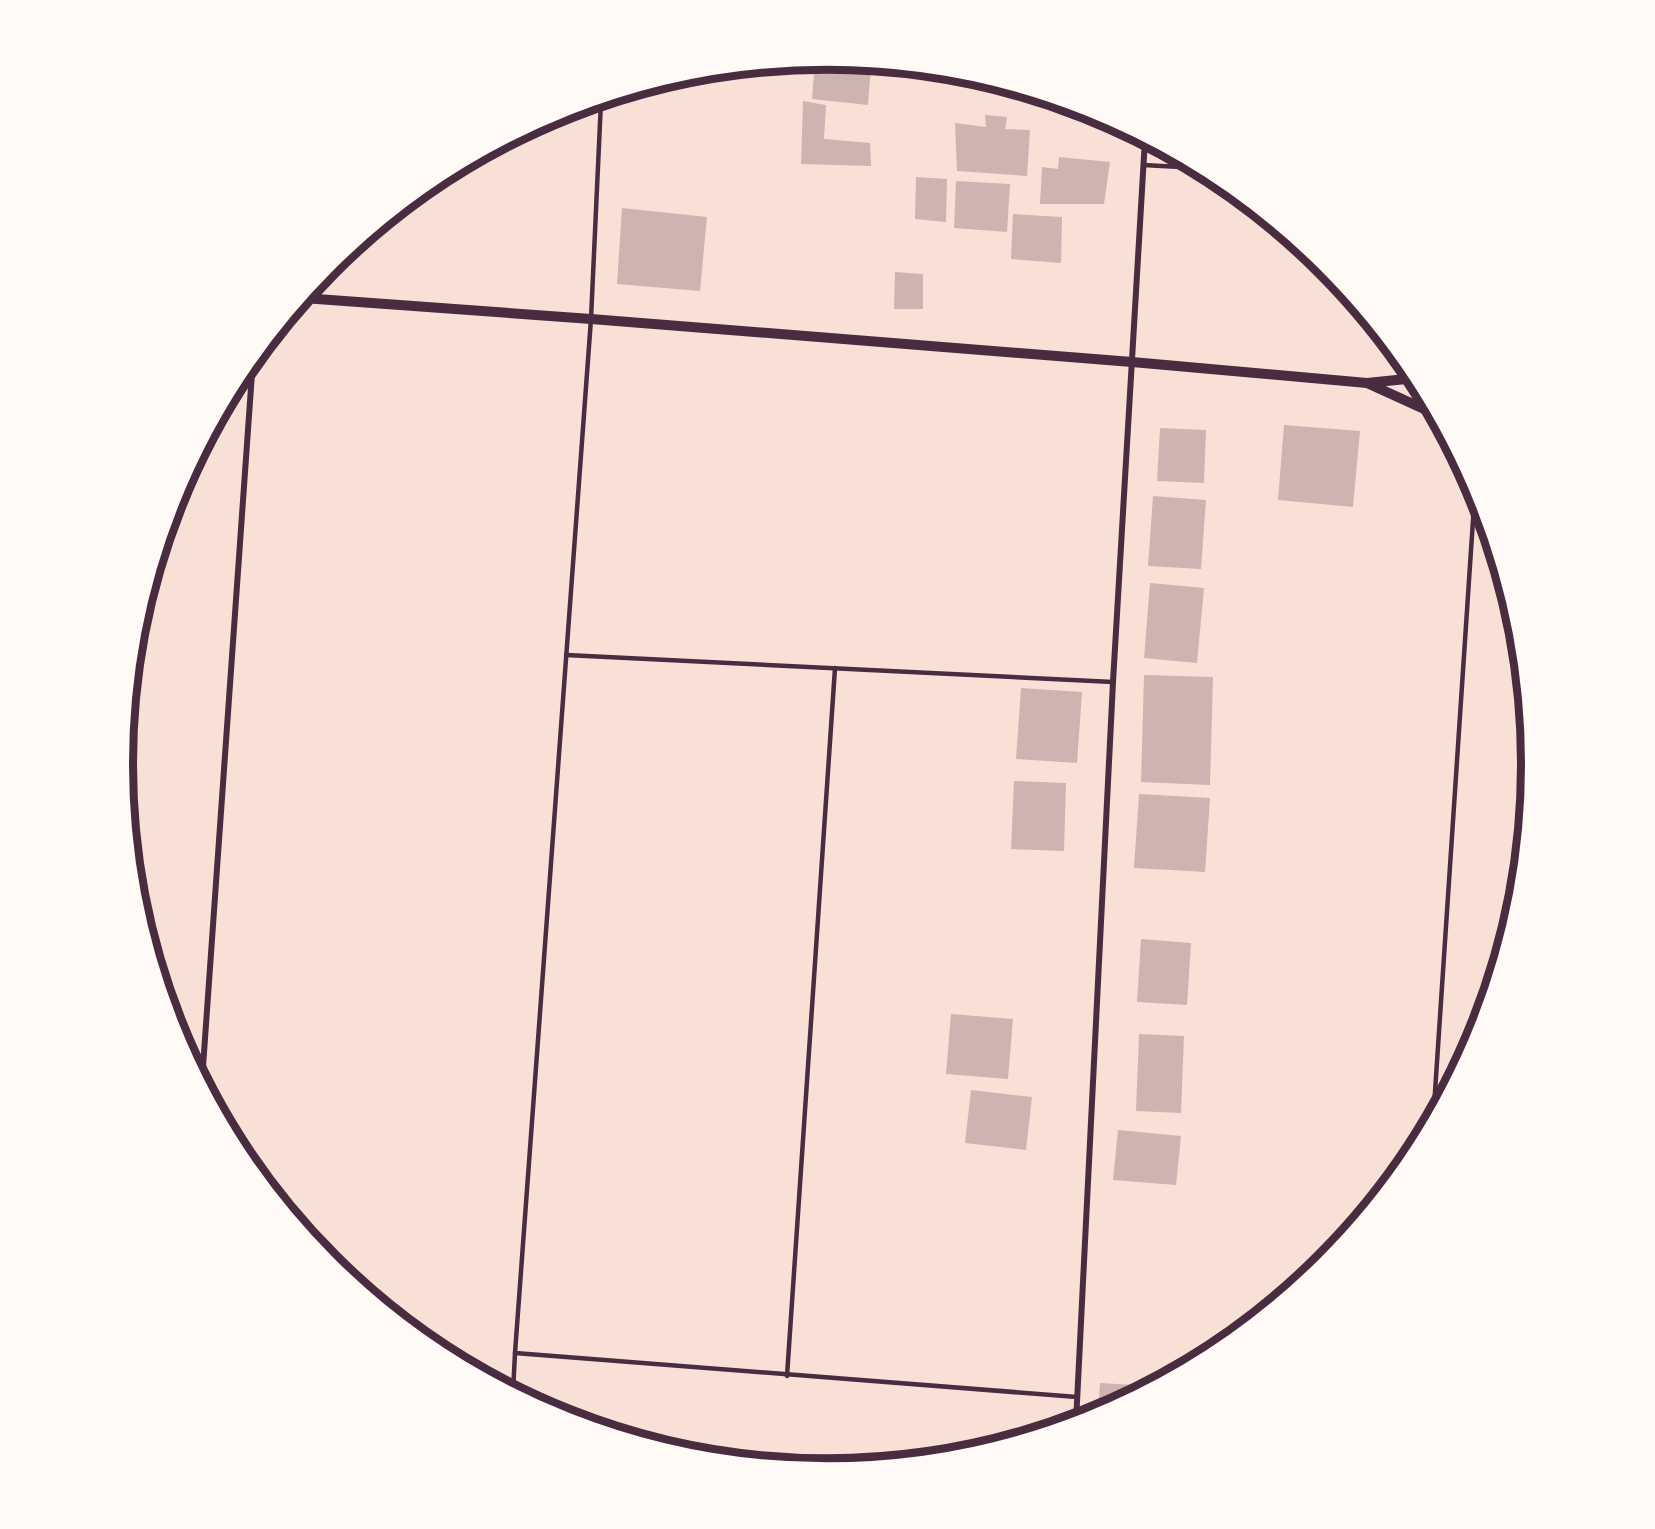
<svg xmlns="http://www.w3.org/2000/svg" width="1655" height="1529" font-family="Commissioner,sans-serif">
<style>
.building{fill:#ccb4b1}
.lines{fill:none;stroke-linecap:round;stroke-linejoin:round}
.service{stroke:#4a2c40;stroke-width:4.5}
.minor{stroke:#4a2c40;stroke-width:6}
.tertiary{stroke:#4a2c40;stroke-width:10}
.rim{fill:none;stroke:#4a2c40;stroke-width:8}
</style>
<rect width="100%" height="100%" fill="#f7e1d7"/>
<!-- building -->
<g class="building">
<polygon points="828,60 871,64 868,105 812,99 815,61"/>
<polygon points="803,101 826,105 824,139 870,143 871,166 801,164"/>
<polygon points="985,115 1007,117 1005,129 1030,130 1027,176 957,171 955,123 986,127"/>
<polygon points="1059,157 1110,162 1104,204 1040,204 1042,167 1058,169"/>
<polygon points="916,177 947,179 946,222 915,219"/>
<polygon points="956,181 1010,184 1007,232 954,228"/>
<polygon points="622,208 707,217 700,291 617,284"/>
<polygon points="1013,214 1062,217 1061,263 1011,259"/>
<polygon points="895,272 923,274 923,309 894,309"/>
<polygon points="1284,425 1360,431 1353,507 1278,500"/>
<polygon points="1160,428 1206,430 1204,483 1157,481"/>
<polygon points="1153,496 1206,500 1201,569 1148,566"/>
<polygon points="1150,583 1204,588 1197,663 1144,658"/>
<polygon points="1144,675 1213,677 1210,785 1141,782"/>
<polygon points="1021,688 1082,692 1077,763 1016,759"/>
<polygon points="1014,781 1066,783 1064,851 1011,849"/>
<polygon points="1139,794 1210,798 1205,872 1134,868"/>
<polygon points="1141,939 1191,943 1187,1005 1137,1002"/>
<polygon points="951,1014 1013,1019 1008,1079 946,1074"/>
<polygon points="1139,1034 1184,1036 1181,1113 1136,1111"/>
<polygon points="971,1090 1032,1097 1026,1150 965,1143"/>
<polygon points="1118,1130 1181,1136 1176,1185 1113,1180"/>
<polygon points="1100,1383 1153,1386 1098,1415"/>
</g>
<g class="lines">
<!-- service -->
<g class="service">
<polyline points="1143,165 1199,168"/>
<polyline points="566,655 1113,682"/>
<polyline points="1434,1107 1475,490"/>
<polyline points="515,1353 1077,1397"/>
<polyline points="787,1376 835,668"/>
<polyline points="513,1392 515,1353 591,319 601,101"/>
</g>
<!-- minor -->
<g class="minor">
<polyline points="202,1081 253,359"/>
<polyline points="1076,1422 1113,682 1145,139"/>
</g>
<!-- tertiary -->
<g class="tertiary">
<polyline points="303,298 591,319 1132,362 1367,383 1416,378"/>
<polyline points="1367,383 1435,414"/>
</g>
</g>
<!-- crop -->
<path d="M0 0H1655V1529H0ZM133 764a694 694 0 1 1 1388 0a694 694 0 1 1-1388 0Z" fill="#fffaf5" fill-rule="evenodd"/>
<path class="rim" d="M133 764a694 694 0 1 1 1388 0a694 694 0 1 1-1388 0Z"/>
</svg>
